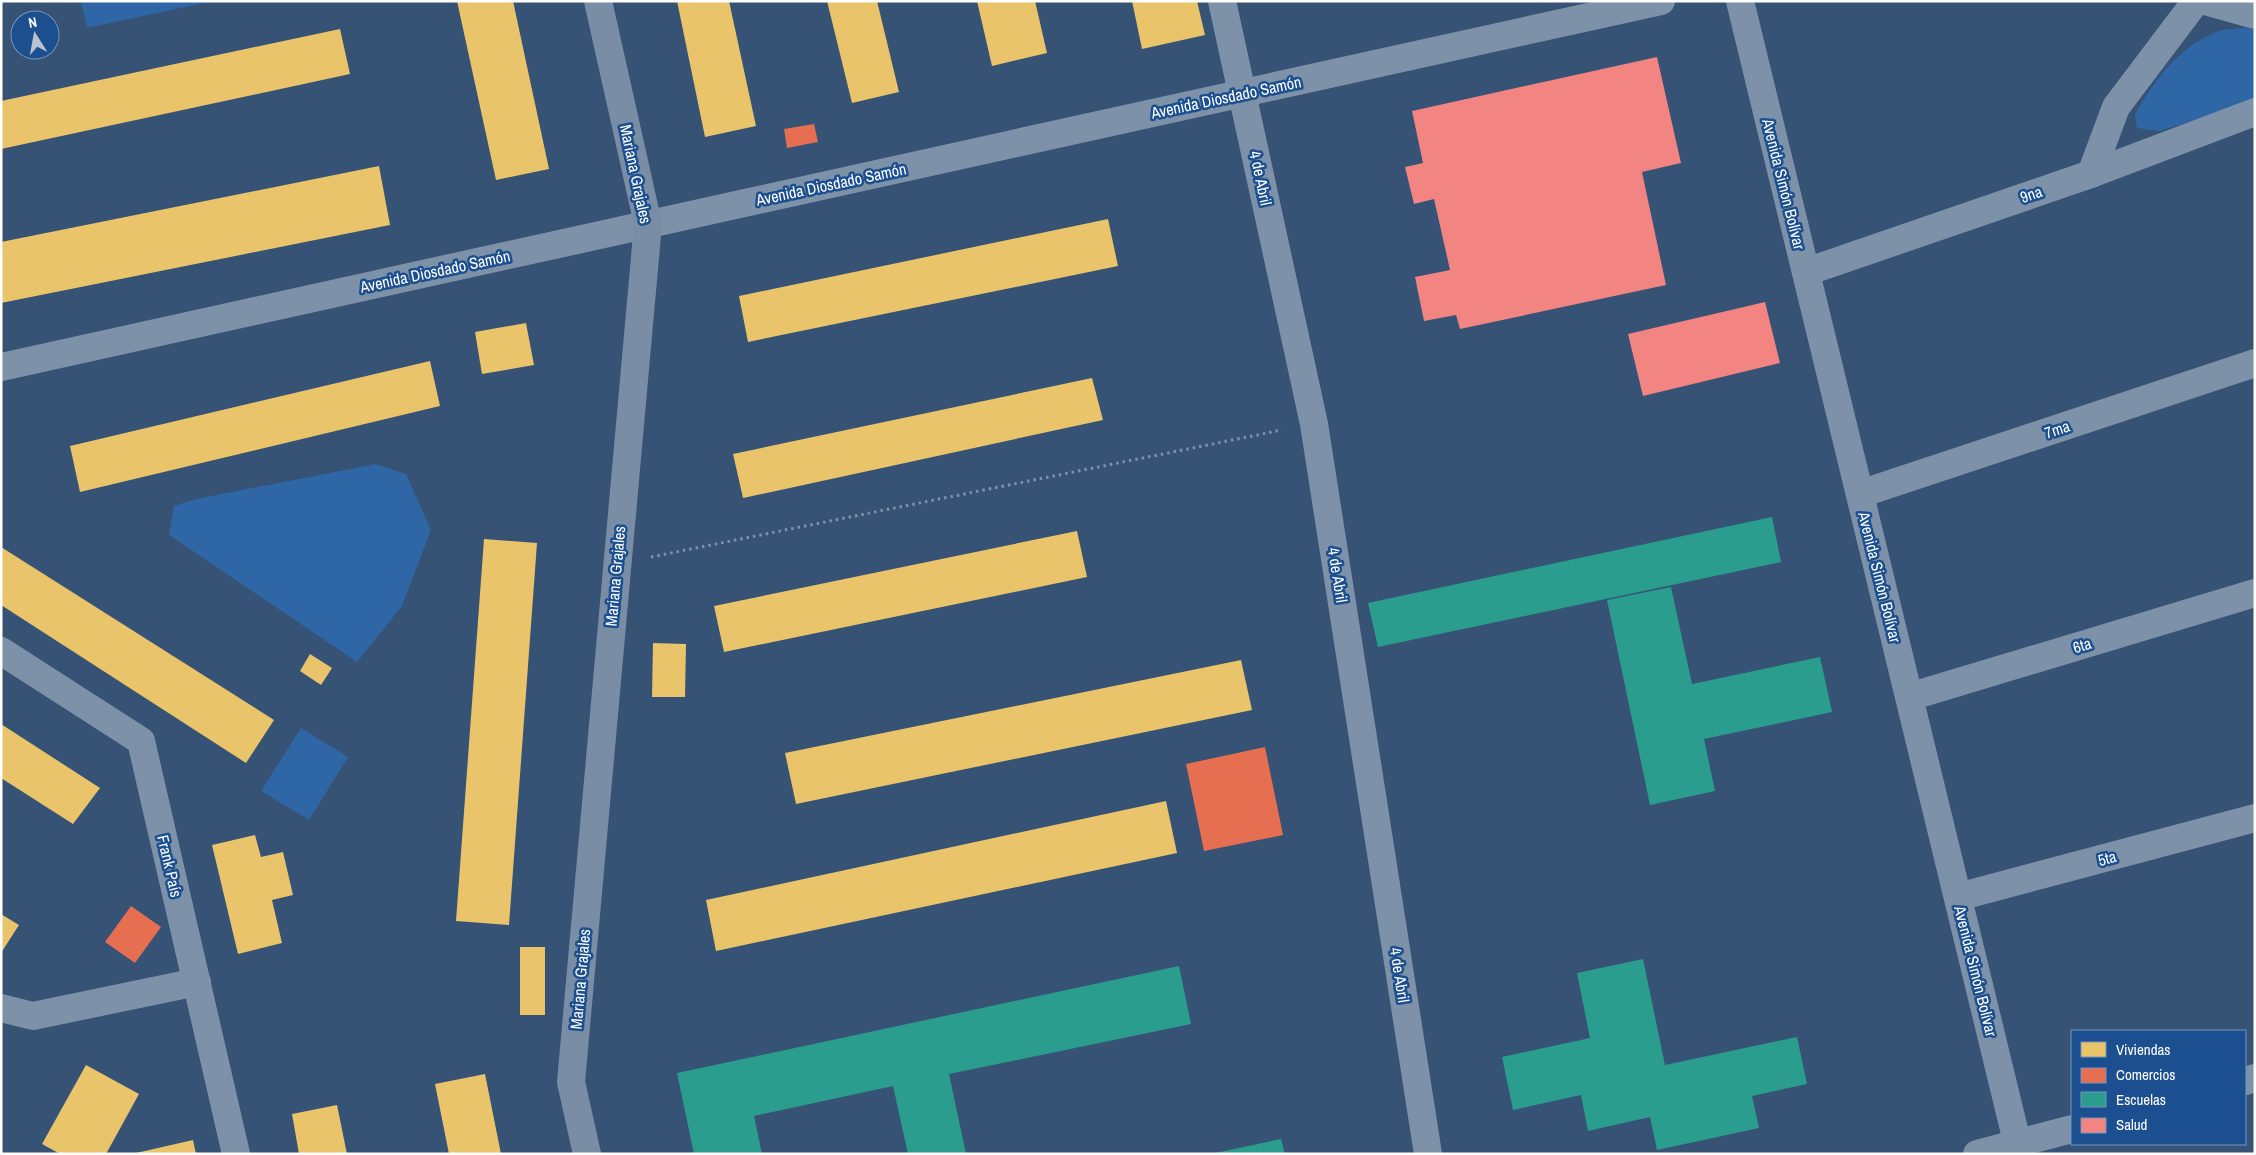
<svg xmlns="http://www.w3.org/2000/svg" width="2256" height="1155" font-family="'Archivo Narrow',sans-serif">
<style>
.green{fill:#2f66a5}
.homes{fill:#e9c46a}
.shops{fill:#e76f51}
.schools{fill:#2a9d8f}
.health{fill:#f28482}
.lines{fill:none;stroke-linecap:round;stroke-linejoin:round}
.path{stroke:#7d92a8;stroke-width:3;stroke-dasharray:2.5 4;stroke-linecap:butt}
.street{stroke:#7d92a8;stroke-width:28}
.secondary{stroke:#798da4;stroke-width:28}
.labels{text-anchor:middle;stroke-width:5;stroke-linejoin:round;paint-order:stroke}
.street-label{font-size:16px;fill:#fff;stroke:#1b4f8f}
</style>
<rect width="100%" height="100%" fill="#365274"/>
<!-- green -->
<g class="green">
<polygon points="81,1 213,1 87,28"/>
<path d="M 2246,28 L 2255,30 L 2255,102 L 2159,131 L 2137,128 L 2135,114 C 2155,80 2180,45 2219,31 C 2227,28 2238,29 2246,28 Z"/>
<polygon points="376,464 406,474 431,530 402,606 357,662 169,535 174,506 196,499"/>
<polygon points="301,728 348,757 309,820 261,791"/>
</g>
<!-- homes -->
<g class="homes">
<polygon points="457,1 513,1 549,169 496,180"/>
<polygon points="677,1 729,1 756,126 705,137"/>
<polygon points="827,1 877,1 899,92 852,103"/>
<polygon points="977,1 1035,1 1047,53 992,66"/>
<polygon points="1132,1 1197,1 1205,35 1142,49"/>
<polygon points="340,29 350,74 1,149 1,101"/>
<polygon points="379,166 390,225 1,303 1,242"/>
<polygon points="1108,219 1118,266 748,342 739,296"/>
<polygon points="526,323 534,365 482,374 475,332"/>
<polygon points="430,361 440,406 80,492 70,446"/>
<polygon points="1092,378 1103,420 743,498 733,454"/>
<polygon points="1077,531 1087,577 724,652 714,606"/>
<polygon points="484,539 537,543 509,925 456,921"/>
<polygon points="1,547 274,720 246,763 1,605"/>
<polygon points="653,643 686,644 685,697 652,697"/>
<polygon points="310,654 332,668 321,685 300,671"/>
<polygon points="1241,660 1252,710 796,804 785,753"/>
<polygon points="1,724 100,788 73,824 1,778"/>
<polygon points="1166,801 1177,853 716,951 706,900"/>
<polygon points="255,835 261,857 283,852 293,895 272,900 282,943 238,954 212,845"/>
<polygon points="1,914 19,925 1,953"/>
<rect x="520" y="947" width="25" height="68"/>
<polygon points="86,1065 139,1094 106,1154 60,1154 42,1144"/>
<polygon points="485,1074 501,1154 449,1154 435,1084"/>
<polygon points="337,1105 347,1154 299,1154 292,1114"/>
<polygon points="193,1140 196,1154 137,1154 136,1153"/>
</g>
<!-- shops -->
<g class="shops">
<polygon points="814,124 818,142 787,148 784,129"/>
<polygon points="1265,747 1283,835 1204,851 1186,764"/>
<polygon points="131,906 161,927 135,963 105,942"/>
</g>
<!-- schools -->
<g class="schools">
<polygon points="1772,517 1781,562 1378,647 1368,603"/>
<polygon points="1671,587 1692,684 1820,657 1832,712 1704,739 1715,791 1650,805 1607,600"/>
<polygon points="1643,959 1665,1065 1797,1037 1807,1084 1752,1096 1759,1128 1657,1150 1650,1117 1588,1131 1581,1095 1513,1110 1502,1057 1590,1038 1577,973"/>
<polygon points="1179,966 1191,1024 949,1074 966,1154 908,1154 893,1086 754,1116 762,1154 694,1154 677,1073"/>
<polygon points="1281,1139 1285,1154 1215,1154 1215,1153"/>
</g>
<!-- health -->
<g class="health">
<polygon points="1657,57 1681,163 1642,172 1666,285 1460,329 1456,315 1424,321 1415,277 1450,270 1434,199 1414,204 1405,167 1423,163 1412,111"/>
<polygon points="1765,302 1780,363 1643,396 1628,334"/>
</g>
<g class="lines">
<!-- path -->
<polyline class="path" points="651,557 1282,430"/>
<!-- street -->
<g class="street">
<polyline points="1222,1 1314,424 1428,1154"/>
<polyline points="1740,1 2020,1154"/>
<polyline points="2205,1 2255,15"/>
<polyline points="2091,174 2116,107 2196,1"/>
<polyline points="1806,272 2091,174 2255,112"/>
<polyline points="1,367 1661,1"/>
<polyline points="1860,494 2255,363"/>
<polyline points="1,651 141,741 236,1154"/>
<polyline points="1909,697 2255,593"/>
<polyline points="1958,897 2255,818"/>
<polyline points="1,1008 33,1016 197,982"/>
<polyline points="2245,1081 2255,1078"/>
<polyline points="1977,1154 2072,1129"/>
</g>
<!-- secondary -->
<polyline class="secondary" points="587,1154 571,1082 648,224 598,1"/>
</g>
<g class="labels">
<!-- street labels -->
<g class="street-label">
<text transform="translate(1226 97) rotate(-12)" y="6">Avenida Diosdado Samón</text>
<text transform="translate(636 174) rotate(78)" y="6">Mariana Grajales</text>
<text transform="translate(1261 178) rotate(78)" y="6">4 de Abril</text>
<text transform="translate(831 184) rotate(-12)" y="6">Avenida Diosdado Samón</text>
<text transform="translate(1784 184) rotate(76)" y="6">Avenida Simón Bolívar</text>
<text transform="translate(2031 194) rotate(-19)" y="6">9na</text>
<text transform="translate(435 271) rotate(-12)" y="6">Avenida Diosdado Samón</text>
<text transform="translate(2057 429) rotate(-18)" y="6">7ma</text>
<text transform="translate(1338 575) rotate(81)" y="6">4 de Abril</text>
<text transform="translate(615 576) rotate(-85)" y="6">Mariana Grajales</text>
<text transform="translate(1880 577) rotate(76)" y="6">Avenida Simón Bolívar</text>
<text transform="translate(2082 645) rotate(-17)" y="6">6ta</text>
<text transform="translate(2107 858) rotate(-15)" y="6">5ta</text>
<text transform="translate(170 866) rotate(77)" y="6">Frank País</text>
<text transform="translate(1976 971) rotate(76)" y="6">Avenida Simón Bolívar</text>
<text transform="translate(1400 975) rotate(81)" y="6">4 de Abril</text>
<text transform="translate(580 979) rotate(-85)" y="6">Mariana Grajales</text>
</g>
</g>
<!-- border -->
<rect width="2256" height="1155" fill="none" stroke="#ffffff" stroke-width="5"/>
<!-- legend -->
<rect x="2071" y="1030" width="175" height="115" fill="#1b4f8f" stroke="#7695bc"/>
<rect x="2081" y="1042" width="25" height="15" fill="#e9c46a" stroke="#7695bc"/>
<text x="2116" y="1055" font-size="15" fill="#ffffff">Viviendas</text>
<rect x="2081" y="1068" width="25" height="15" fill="#e76f51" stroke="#7695bc"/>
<text x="2116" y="1080" font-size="15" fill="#ffffff">Comercios</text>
<rect x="2081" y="1092" width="25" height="15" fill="#2a9d8f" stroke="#7695bc"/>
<text x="2116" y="1105" font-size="15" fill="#ffffff">Escuelas</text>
<rect x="2081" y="1118" width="25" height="15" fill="#f28482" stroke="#7695bc"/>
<text x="2116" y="1130" font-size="15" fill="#ffffff">Salud</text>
<!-- north arrow -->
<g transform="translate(35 35) rotate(349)"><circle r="24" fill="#1b4f8f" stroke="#7695bc"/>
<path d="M0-4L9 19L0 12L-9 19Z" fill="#b9c2ce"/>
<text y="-8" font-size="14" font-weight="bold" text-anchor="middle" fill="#ffffff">N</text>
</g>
</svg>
